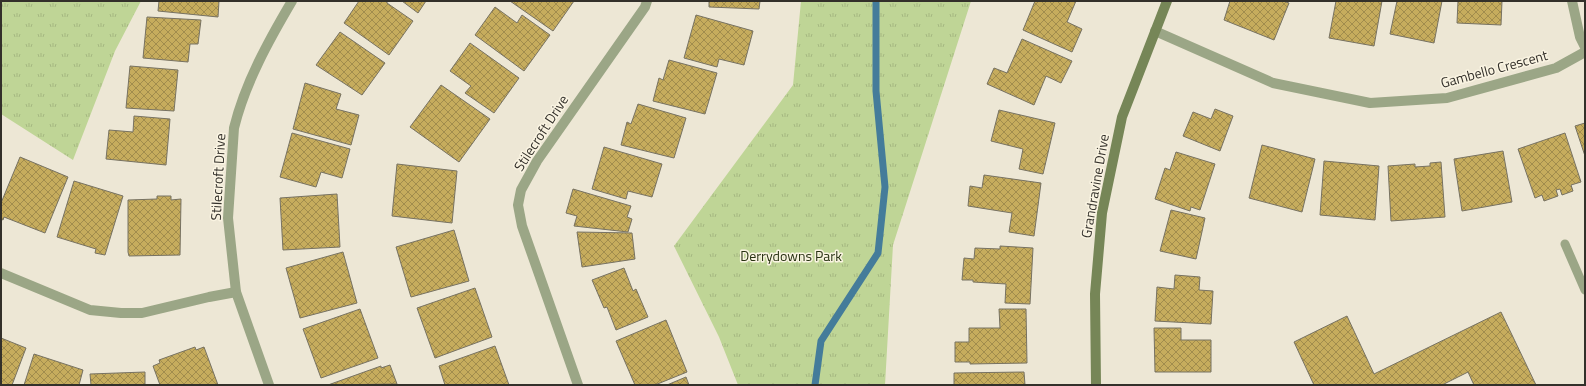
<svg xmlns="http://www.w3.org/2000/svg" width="1586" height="386" font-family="'Titillium Web',sans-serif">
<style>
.grass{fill:url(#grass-tufts)}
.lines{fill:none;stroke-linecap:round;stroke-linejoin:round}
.stream{stroke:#447c9a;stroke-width:7}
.building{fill:url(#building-cross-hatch);stroke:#777262}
.lane{stroke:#9ba686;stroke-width:9}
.street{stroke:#9ba686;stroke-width:10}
.secondary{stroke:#768657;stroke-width:10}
.labels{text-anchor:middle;stroke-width:3;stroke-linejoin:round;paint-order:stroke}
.street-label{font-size:14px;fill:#33302a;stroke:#faf4e2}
.park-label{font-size:14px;fill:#283212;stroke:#faf4e2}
</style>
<defs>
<pattern id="grass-tufts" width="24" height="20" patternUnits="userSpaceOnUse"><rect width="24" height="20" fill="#bfd596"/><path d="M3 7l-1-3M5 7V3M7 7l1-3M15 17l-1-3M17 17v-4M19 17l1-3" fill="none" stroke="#a5b781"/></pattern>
<pattern id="building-cross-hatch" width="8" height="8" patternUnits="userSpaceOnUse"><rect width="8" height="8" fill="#c6ac5d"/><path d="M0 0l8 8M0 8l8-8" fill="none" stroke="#a18c4d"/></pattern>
</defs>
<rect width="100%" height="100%" fill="#ede7d5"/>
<!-- grass -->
<g class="grass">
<polygon points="1,1 141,1 115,51 73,160 1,114"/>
<polygon points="801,1 971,1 893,245 885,385 738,385 719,337 674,246 793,85"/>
</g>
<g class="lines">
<!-- stream -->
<polyline class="stream" points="815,385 821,341 878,253 885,187 876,91 876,1"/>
</g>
<!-- building -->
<g class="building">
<polygon points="159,1 219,1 218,17 158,11"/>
<polygon points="359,1 387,1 387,3 413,21 389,55 344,23"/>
<polygon points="402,1 426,1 418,13"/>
<polygon points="510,1 574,1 553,31"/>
<polygon points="709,1 760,1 759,9 709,7"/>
<polygon points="1035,1 1076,1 1067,22 1082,29 1072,52 1023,30"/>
<polygon points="1230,1 1283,1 1289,3 1274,40 1224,20"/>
<polygon points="1336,1 1382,1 1374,46 1329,38"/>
<polygon points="1397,1 1442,1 1434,43 1390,34"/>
<polygon points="1458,1 1502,1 1501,25 1457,23"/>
<polygon points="495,7 517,23 522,15 550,35 524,71 475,35"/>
<polygon points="696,15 753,31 744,65 719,59 717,67 684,58"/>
<polygon points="147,17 201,20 198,44 190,44 188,62 143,58"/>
<polygon points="340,32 385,63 362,95 316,65"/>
<polygon points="1022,39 1072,61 1061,83 1046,76 1034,105 987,84 994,68 1007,73"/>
<polygon points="470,43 519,78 494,113 465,93 471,86 450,71"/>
<polygon points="669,60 717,73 705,114 653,101 659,78 663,80"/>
<polygon points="130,66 178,70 174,111 126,108"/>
<polygon points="305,83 341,94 336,109 359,115 351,145 293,129"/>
<polygon points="441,85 490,119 459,162 410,127"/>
<polygon points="638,104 686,118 674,158 621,145 627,122 631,124"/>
<polygon points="1215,109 1233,116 1220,151 1183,136 1193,112 1211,119"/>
<polygon points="999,110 1055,123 1043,174 1019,169 1023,149 991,141"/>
<polygon points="134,116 170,119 166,165 106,159 109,130 133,132"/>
<polygon points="1585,123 1585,156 1575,126"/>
<polygon points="292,133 350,149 342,178 321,172 316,187 280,177"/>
<polygon points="1565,133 1581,182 1571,185 1573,191 1562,195 1560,189 1556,190 1558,196 1544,201 1542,195 1535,198 1518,149"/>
<polygon points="1262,145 1315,159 1302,212 1249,198"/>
<polygon points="604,147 662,164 652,197 628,191 626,199 592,189"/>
<polygon points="1503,151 1512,202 1462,211 1454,159"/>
<polygon points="1176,152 1215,164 1200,210 1191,207 1190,211 1155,199 1165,168 1170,170"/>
<polygon points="20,157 68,177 45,233 4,217 3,220 1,219 1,203"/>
<polygon points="1324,161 1379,166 1375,220 1320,215"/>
<polygon points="1441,162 1445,217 1391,221 1388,166 1415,164 1415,167 1430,166 1430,163"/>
<polygon points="397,164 457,171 452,223 392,216"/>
<polygon points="984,175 1041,183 1034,236 1009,232 1012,213 968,206 970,186 982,188"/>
<polygon points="74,181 123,196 105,255 95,253 96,249 57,237"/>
<polygon points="573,189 631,206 627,217 632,219 628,232 574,226 577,216 566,213"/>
<polygon points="337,194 340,247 283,250 280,198"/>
<polygon points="157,196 171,196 171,200 181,199 180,255 129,256 128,252 128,200 157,199"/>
<polygon points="1171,210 1205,218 1196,259 1160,251"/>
<polygon points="454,230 469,281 411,297 396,247"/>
<polygon points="577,232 632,233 635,259 582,267"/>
<polygon points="1000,246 1033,248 1030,304 1005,303 1006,284 973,282 973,280 962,280 964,258 974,259 975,248 1000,249"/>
<polygon points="343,252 357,303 300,318 286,268"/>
<polygon points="624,268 633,291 636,289 648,317 616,330 607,307 604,308 592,280"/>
<polygon points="1175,275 1200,277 1199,290 1213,291 1211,324 1155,321 1157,287 1174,289"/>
<polygon points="475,288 492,337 435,358 417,308"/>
<polygon points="360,309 378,358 321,378 303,329"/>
<polygon points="999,309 1026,309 1027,363 970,364 970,362 955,362 955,342 969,342 969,328 1000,328"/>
<polygon points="1501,312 1536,385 1474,385 1468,372 1442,385 1314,385 1294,342 1347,316 1374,374"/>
<polygon points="666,320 687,372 655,385 635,385 616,341"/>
<polygon points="1154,328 1181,328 1181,340 1211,340 1211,372 1155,372"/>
<polygon points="1,338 26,348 12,385 1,385"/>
<polygon points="495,346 509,385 445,385 439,366"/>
<polygon points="195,347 196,350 204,347 218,385 160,385 153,366 160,363 159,360"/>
<polygon points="34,354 83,370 79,385 24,385"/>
<polygon points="390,365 397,384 328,385 381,366 381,368"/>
<polygon points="145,372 145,385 91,385 90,374"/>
<polygon points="1024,372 1025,385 954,385 954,373"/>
<polygon points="686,377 689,385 667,385"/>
</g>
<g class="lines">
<!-- lane -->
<polyline class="lane" points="1565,244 1585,290"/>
<!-- street -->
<g class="street">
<polyline points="1572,1 1580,37 1585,47"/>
<polyline points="1155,31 1273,83 1370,103 1447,98 1556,68 1585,52"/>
<polyline points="1,273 90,310 121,313 142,313 209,297 236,292"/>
<path d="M 269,385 L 236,292 L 228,218 L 234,128 C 245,83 269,40 292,1"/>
<polyline points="578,385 522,226 518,205 521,190 537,161 645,7 647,1"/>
</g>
<!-- secondary -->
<polyline class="secondary" points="1096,385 1095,294 1102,213 1122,117 1167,1"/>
</g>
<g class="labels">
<!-- street labels -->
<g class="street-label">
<text transform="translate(1494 69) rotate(-15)" y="5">Gambello Crescent</text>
<text transform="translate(541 133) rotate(-57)" y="5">Stilecroft Drive</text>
<text transform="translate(218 177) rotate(-87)" y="5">Stilecroft Drive</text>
<text transform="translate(1095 186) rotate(-80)" y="5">Grandravine Drive</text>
</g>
<!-- park labels -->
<g class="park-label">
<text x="791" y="261">Derrydowns Park</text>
</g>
</g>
<!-- border -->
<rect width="1586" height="386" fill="none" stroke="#33302a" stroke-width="4"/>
</svg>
